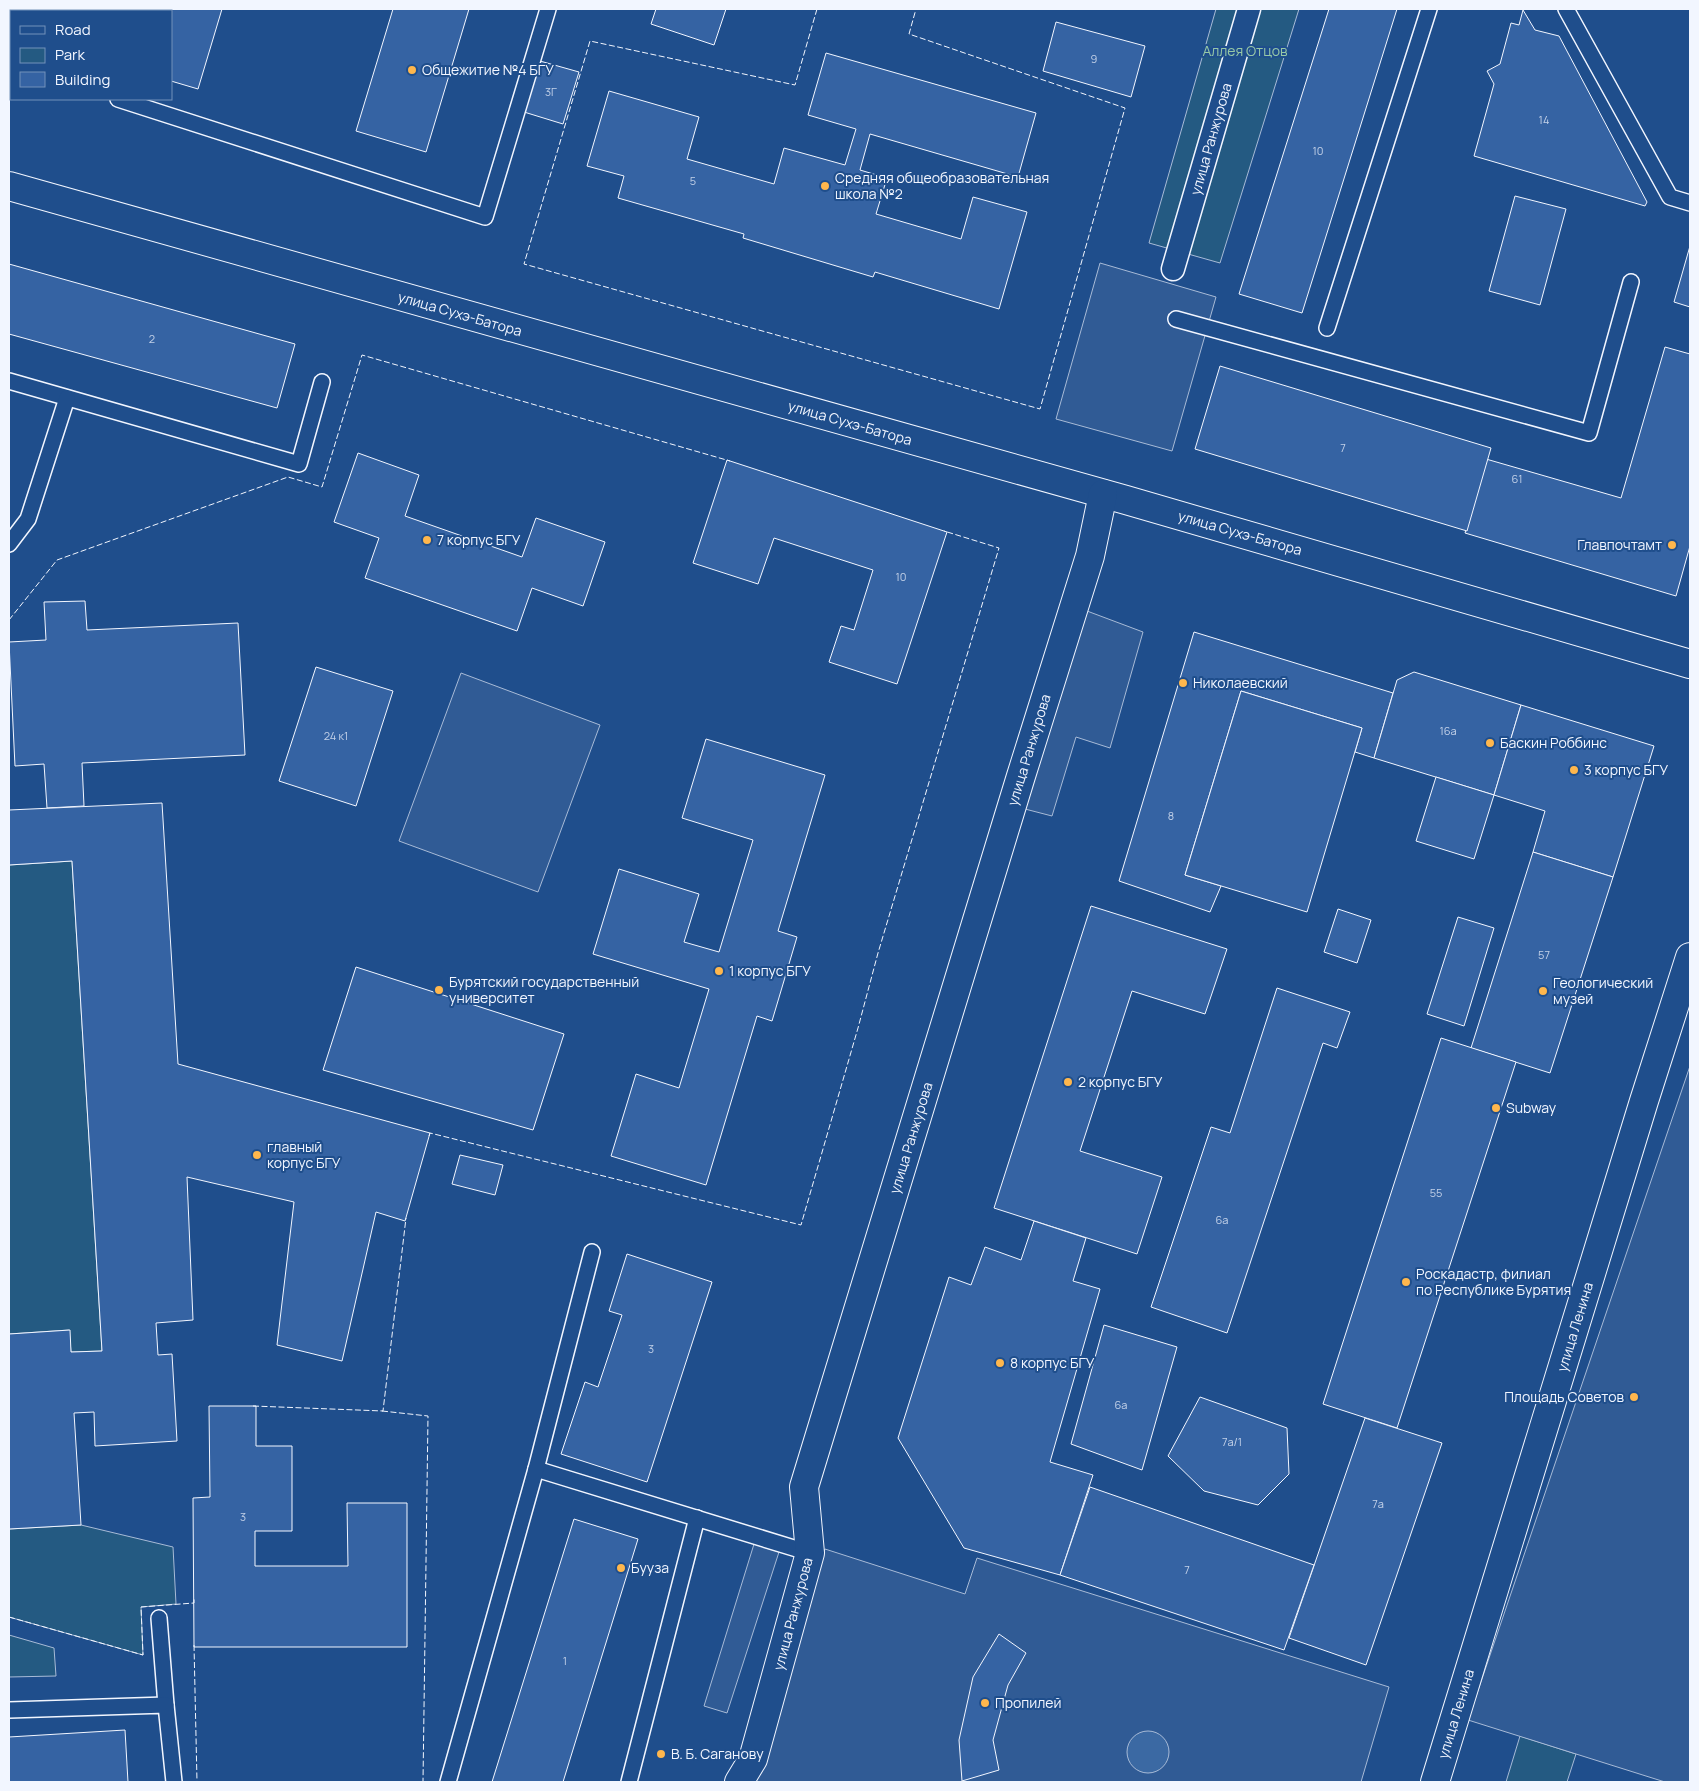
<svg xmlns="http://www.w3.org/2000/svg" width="1699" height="1791" font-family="Manrope,sans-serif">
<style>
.green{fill:#245a82;stroke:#a8bbd7}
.parking{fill:#305b95;stroke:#a8bbd7}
.water{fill:#3b69a3;stroke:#a8bbd7}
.building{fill:#3563a3;stroke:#f2f6ff}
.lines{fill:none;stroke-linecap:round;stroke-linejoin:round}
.service-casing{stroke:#f2f6ff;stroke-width:18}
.pedestrian-casing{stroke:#f2f6ff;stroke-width:25}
.minor-casing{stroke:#f2f6ff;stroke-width:30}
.service{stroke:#1f4e8c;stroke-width:15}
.pedestrian{stroke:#1f4e8c;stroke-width:22}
.minor{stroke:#1f4e8c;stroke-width:28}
.fence{stroke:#f2f6ff;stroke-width:1;stroke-dasharray:6 2.5;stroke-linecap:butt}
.poi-dot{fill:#ffb74d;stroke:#1f4e8c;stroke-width:2}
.labels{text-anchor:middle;stroke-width:4;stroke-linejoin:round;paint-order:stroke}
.number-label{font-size:11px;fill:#c3d1e8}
.park-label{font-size:14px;fill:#97c8a6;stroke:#1f4e8c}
.poi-label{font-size:14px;fill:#f2f6ff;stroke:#1f4e8c;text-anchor:start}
.street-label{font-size:14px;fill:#f2f6ff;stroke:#1f4e8c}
</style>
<rect width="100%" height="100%" fill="#1f4e8c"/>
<!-- green -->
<g class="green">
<polygon points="1216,9 1299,9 1220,263 1149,243"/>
<polygon points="72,861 102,1351 71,1352 69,1330 9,1334 9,865"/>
<polygon points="81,1525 173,1547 176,1604 141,1607 143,1655 9,1617 9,1529"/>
<polygon points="9,1635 54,1648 56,1676 9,1677"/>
<polygon points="1520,1736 1576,1754 1567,1782 1506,1782"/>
</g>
<!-- parking -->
<g class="parking">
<polygon points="1100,263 1216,297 1172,451 1056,419"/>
<polygon points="1087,611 1143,632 1110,748 1076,737 1052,816 1025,809"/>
<polygon points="461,673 600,725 538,892 399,841"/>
<polygon points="1690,1066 1690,1782 1665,1782 1468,1720"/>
<polygon points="754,1544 779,1552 727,1713 704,1706"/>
<polygon points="825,1549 965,1594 977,1558 1389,1687 1361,1782 753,1782"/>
</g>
<!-- water -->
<circle class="water" cx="1148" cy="1752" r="21"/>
<!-- building -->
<g class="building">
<polygon points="141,9 222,9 198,89 171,81 171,11 141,11"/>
<polygon points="393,9 469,9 426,152 356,131"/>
<polygon points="656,9 726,9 714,45 651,24"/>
<polygon points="1329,9 1397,9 1302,313 1239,294"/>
<polygon points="1523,10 1535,30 1559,36 1647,202 1645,206 1474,156 1494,84 1487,71 1500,64 1511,23 1519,25"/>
<polygon points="1056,22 1145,46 1131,97 1043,71"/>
<polygon points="826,53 1036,113 1018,177 870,134 860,170 887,178 876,214 961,239 973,197 1027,212 999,309 875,272 873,277 743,238 744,234 618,198 624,176 587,166 609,91 699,117 687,159 774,184 784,148 845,165 856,129 808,115"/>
<polygon points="540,61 579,72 563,124 524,112"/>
<polygon points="1515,196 1566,209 1540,305 1489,291"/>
<polygon points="1690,246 1690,307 1674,302"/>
<polygon points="9,264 295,344 277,408 9,334"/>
<polygon points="1665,347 1690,354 1690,546 1676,596 1465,533 1486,459 1621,498"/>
<polygon points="1220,366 1491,448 1467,531 1195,449"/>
<polygon points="358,453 419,475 405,516 522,557 536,518 605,542 583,606 532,588 517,631 365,578 379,538 334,522"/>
<polygon points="727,460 947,532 897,684 829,662 841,626 854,630 873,570 774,538 758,584 693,563"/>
<polygon points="85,601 87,630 238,623 245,755 82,763 84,806 47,808 44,764 15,766 9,642 46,640 44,602"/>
<polygon points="1194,632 1393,693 1374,758 1355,752 1362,728 1241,691 1185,875 1221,886 1210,912 1119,881"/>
<polygon points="316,667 393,691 356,806 279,781"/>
<polygon points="1414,672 1521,705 1494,795 1374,758 1397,680"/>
<polygon points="1241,691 1362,728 1307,912 1185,875"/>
<polygon points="1521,705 1654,746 1613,877 1533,852 1545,811 1494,795"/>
<polygon points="706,739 825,775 778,931 797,937 772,1021 757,1016 706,1185 611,1156 636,1074 679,1088 709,989 593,954 619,869 699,894 684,942 719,952 753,840 682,818"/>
<polygon points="1436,777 1494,795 1474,859 1416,841"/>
<polygon points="162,803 178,1064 430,1133 405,1221 376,1212 342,1361 277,1345 294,1202 187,1177 193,1320 156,1323 158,1355 172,1354 177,1441 95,1446 94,1412 74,1413 81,1525 9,1529 9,1334 70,1330 71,1352 102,1351 72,861 9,865 9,810"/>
<polygon points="1533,852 1613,877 1550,1073 1471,1048"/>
<polygon points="1091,906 1227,949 1205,1014 1132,991 1080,1151 1162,1177 1137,1254 994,1208"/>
<polygon points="1338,909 1371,920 1357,963 1324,952"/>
<polygon points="1458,917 1494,928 1464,1026 1427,1014"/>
<polygon points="356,967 564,1034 533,1130 323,1070"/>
<polygon points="1277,988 1350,1012 1337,1048 1323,1043 1227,1333 1151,1307 1211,1127 1230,1133"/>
<polygon points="1441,1038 1516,1062 1397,1428 1323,1404"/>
<polygon points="460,1155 503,1165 495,1195 452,1184"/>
<polygon points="1034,1221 1086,1238 1073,1281 1100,1289 1050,1462 1093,1475 1060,1575 964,1548 898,1438 949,1277 971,1285 985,1247 1021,1260"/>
<polygon points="627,1254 712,1282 647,1482 561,1454 585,1382 598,1387 622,1315 609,1311"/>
<polygon points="1104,1325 1177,1347 1142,1470 1071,1444"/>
<polygon points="1200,1397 1287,1428 1289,1474 1258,1505 1204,1491 1168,1456"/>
<polygon points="209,1406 256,1406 256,1446 292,1446 292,1531 255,1531 255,1566 348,1566 347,1503 407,1503 407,1647 194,1647 193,1498 210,1497"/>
<polygon points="1365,1418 1442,1443 1366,1665 1289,1638"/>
<polygon points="1090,1487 1314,1565 1284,1650 1060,1575"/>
<polygon points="574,1519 638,1539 563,1782 492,1782"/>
<polygon points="999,1634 1026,1653 1008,1685 993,1740 999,1770 962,1781 959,1740 973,1677"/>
<polygon points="125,1730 128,1782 9,1782 9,1737"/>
</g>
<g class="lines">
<!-- service casing -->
<g class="service-casing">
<g id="service">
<polyline points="1566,9 1670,197 1690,203"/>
<polyline points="24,11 25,9"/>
<polyline points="116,11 117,9"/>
<polyline points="9,32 11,33"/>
<polyline points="118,99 485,217 548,9"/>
<polyline points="1176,319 1589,433 1631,282"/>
<polyline points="1327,328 1429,9"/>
<polyline points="9,381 299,464 322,382"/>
<polyline points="9,544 28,519 67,398"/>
<polyline points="536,1469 810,1553"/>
<polyline points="159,1618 166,1705"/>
<polyline points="9,1710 166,1705 174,1782"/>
<polyline points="448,1782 536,1469 592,1252"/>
<polyline points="629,1782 697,1518"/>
</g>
</g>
<!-- pedestrian casing -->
<g class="pedestrian-casing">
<polyline id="pedestrian" points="1173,269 1249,9"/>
</g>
<!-- minor casing -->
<g class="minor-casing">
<g id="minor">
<polyline points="9,186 1126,500 1690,664"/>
<polyline points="739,1782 753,1759 810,1553 804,1487 1021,776 1090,556 1103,494"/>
<polyline points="1435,1782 1644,1101 1690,957"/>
</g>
</g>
<!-- service -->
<use href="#service" class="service"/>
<!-- pedestrian -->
<use href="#pedestrian" class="pedestrian"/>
<!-- minor -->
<use href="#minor" class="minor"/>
<!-- fence -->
<g class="fence">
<polyline points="817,9 795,85 590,41 524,264 1040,409 1125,108 909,34 916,9"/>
<polyline points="9,620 57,560 288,477 322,487 362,355 730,461"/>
<polyline points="429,1136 430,1133 801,1225 858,1028 878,953 999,548 944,531"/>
<polyline points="253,1406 383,1411 406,1218"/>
<polyline points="382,1411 428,1416 423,1782"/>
<polyline points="9,1617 143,1655 141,1607 194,1603 194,1599"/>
<polyline points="194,1645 197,1782"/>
</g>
</g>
<!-- markers -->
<g class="poi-dot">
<circle cx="412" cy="70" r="5"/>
<circle cx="825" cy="186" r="5"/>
<circle cx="427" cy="540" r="5"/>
<circle cx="1672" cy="545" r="5"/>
<circle cx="1183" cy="683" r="5"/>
<circle cx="1490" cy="743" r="5"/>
<circle cx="1574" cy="770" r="5"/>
<circle cx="719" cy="971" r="5"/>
<circle cx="439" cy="990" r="5"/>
<circle cx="1543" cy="991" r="5"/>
<circle cx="1068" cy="1082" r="5"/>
<circle cx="1496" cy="1108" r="5"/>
<circle cx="257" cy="1155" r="5"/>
<circle cx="1406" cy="1282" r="5"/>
<circle cx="1000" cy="1363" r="5"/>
<circle cx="1634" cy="1397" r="5"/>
<circle cx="621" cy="1568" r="5"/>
<circle cx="985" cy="1703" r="5"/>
<circle cx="661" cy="1754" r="5"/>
</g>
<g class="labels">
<!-- number labels -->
<g class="number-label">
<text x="1094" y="63">9</text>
<text x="551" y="96">3Г</text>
<text x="1544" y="124">14</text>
<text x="1318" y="155">10</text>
<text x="693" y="185">5</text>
<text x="152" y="343">2</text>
<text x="1343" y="452">7</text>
<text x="1517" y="483">61</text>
<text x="901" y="581">10</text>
<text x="1448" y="735">16а</text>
<text x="336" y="740">24 к1</text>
<text x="1171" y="820">8</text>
<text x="1544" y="959">57</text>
<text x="1436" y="1197">55</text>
<text x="1222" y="1224">6а</text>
<text x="651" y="1353">3</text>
<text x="1121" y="1409">6а</text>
<text x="1232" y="1446">7а/1</text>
<text x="1378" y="1508">7а</text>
<text x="243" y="1521">3</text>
<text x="1187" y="1574">7</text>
<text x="565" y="1665">1</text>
</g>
<!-- park labels -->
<g class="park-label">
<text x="1245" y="56">Аллея Отцов</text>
</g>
<!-- poi labels -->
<g class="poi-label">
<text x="422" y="75">Общежитие №4 БГУ</text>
<text x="835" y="183">Средняя общеобразовательная<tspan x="835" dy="16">школа №2</tspan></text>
<text x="437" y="545">7 корпус БГУ</text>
<text x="1662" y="550" text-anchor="end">Главпочтамт</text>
<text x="1193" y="688">Николаевский</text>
<text x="1500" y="748">Баскин Роббинс</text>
<text x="1584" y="775">3 корпус БГУ</text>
<text x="729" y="976">1 корпус БГУ</text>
<text x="449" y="987">Бурятский государственный<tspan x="449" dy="16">университет</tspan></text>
<text x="1553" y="988">Геологический<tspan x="1553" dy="16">музей</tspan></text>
<text x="1078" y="1087">2 корпус БГУ</text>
<text x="1506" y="1113">Subway</text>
<text x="267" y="1152">главный<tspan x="267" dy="16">корпус БГУ</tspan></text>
<text x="1416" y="1279">Роскадастр, филиал<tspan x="1416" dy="16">по Республике Бурятия</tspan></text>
<text x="1010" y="1368">8 корпус БГУ</text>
<text x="1624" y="1402" text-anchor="end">Площадь Советов</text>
<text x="631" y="1573">Бууза</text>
<text x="995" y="1708">Пропилей</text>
<text x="671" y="1759">В. Б. Саганову</text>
</g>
<!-- street labels -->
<g class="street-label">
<text transform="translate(1211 139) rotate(-74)" y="5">улица Ранжурова</text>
<text transform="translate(460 314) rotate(16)" y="5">улица Сухэ-Батора</text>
<text transform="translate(850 423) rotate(16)" y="5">улица Сухэ-Батора</text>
<text transform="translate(1240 533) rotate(16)" y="5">улица Сухэ-Батора</text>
<text transform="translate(1029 750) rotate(-73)" y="5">улица Ранжурова</text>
<text transform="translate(911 1138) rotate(-73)" y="5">улица Ранжурова</text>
<text transform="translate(1575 1327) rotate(-73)" y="5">улица Ленина</text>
<text transform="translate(793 1614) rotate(-75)" y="5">улица Ранжурова</text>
<text transform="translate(1456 1714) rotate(-73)" y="5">улица Ленина</text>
</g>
</g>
<!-- border -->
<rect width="1699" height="1791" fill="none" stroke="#f2f6ff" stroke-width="20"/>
<!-- legend -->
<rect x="10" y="10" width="162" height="90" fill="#1f4e8c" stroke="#7391ba"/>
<rect x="20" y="26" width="25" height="8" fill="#1f4e8c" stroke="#7391ba"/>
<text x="55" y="35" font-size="15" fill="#f2f6ff">Road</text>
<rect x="20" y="48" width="25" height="15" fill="#245a82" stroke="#7391ba"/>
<text x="55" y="60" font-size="15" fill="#f2f6ff">Park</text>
<rect x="20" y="72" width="25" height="15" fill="#3563a3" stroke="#7391ba"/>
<text x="55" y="85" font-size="15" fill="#f2f6ff">Building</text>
</svg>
